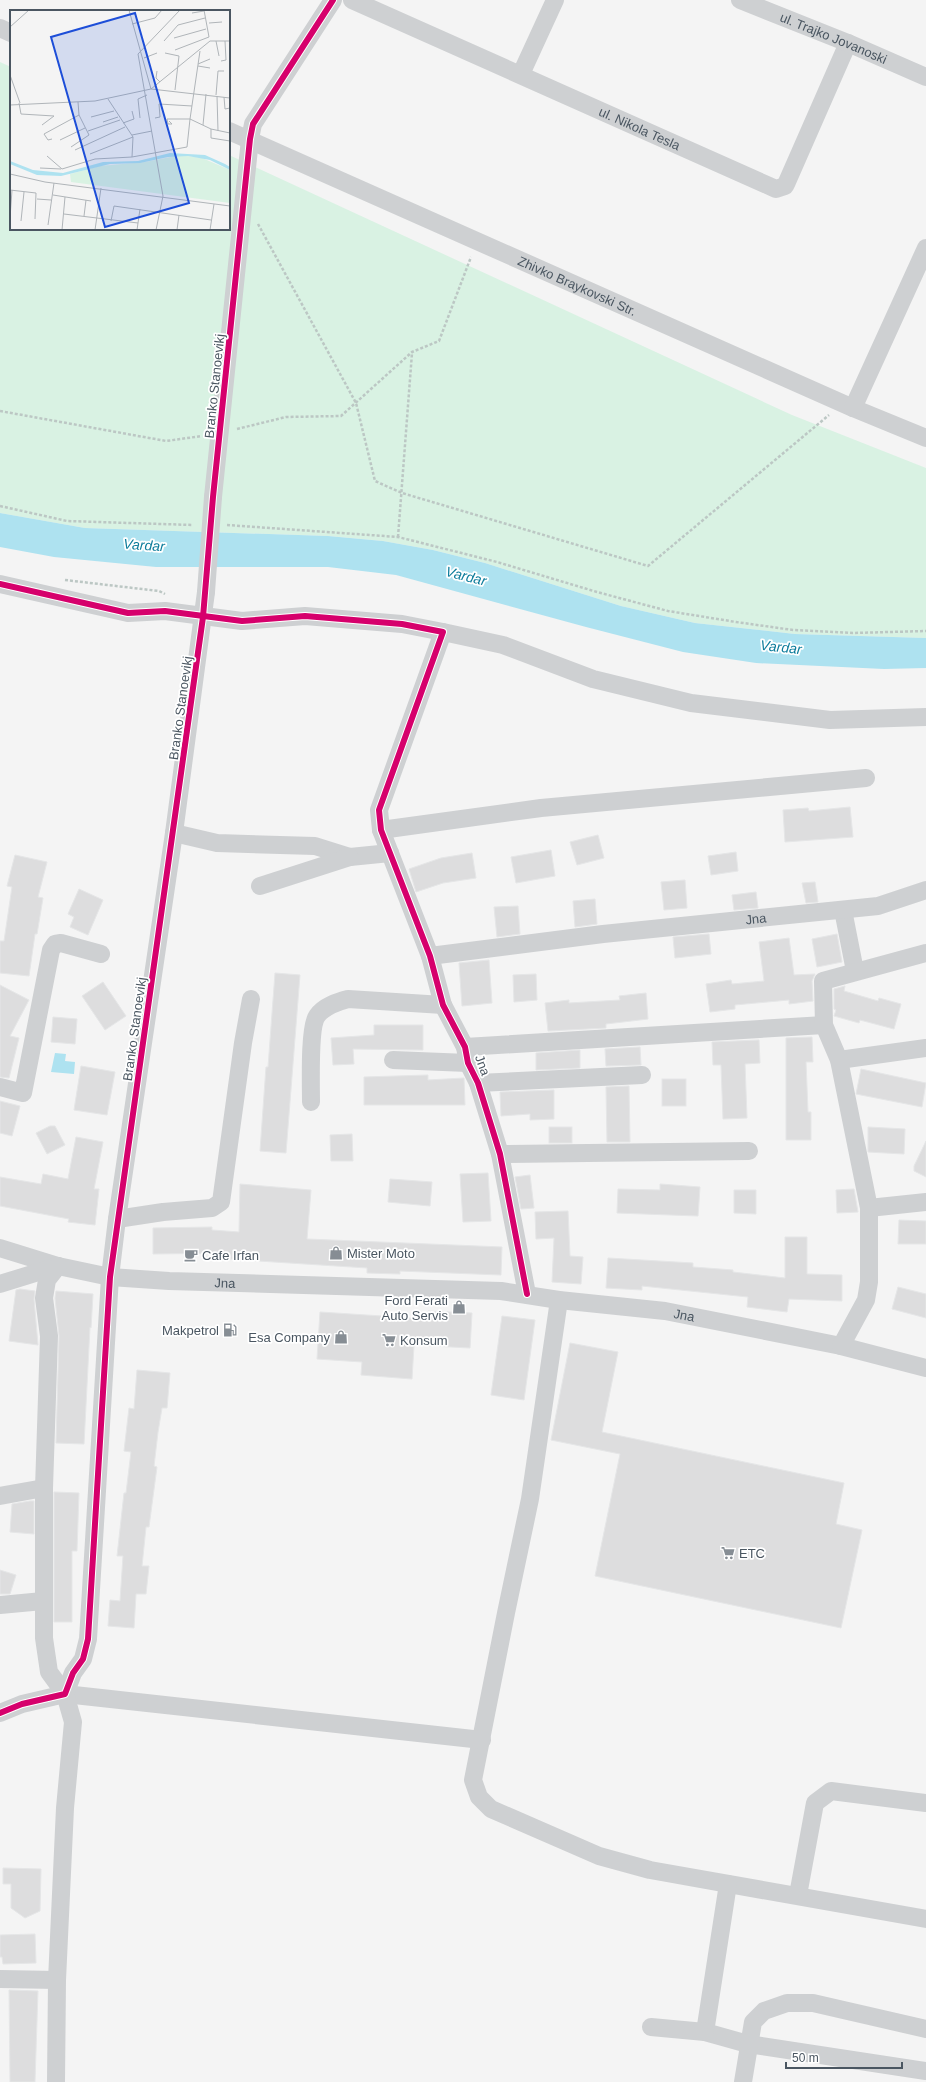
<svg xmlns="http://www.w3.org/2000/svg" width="926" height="2082" font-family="Arial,sans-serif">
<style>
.green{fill:#d9f2e3}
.water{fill:#aee2f0}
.building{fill:#ddddde;stroke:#e5e6e7}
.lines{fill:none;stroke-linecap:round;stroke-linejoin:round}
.path{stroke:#bcc7c4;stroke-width:2.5;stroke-dasharray:3 2;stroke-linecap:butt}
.minor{stroke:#ced0d2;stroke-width:18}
.minor-bridge{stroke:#ced0d2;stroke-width:18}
.cycleway-casing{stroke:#fff;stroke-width:8}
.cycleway{stroke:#d6006c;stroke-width:6}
.labels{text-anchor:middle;stroke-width:3.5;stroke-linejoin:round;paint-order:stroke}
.street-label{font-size:13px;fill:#4a5661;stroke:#fff}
.poi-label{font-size:13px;fill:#4a5661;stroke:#fff;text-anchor:start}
.water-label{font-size:14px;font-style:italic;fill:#0c7c9b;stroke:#fff}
.inset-road{fill:none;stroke:#b0b5b9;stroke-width:1}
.view{fill:#1d4ed8;fill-opacity:0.15;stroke:#1d4ed8;stroke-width:2}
.inset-edge{fill:none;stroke:#4a5661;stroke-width:2}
</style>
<rect width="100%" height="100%" fill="#f4f4f4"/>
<!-- green -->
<polygon class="green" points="0,62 11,67 11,229 229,229 229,155 792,415 926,468 926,638 795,634 695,623 621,606 485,563 433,550 383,541 328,536 85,528 0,513"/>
<!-- water -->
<g class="water">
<polygon points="0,513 85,528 328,536 383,541 433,550 485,563 621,606 695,623 795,634 926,638 926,668 884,669 756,663 683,652 586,627 396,575 328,567 156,567 54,557 0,547"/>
<polygon points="55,1053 66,1054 65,1061 75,1062 74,1074 51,1072"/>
</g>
<!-- building -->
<g class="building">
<polygon points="850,807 853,837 785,842 783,810 808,808 809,811"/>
<polygon points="598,835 604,858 577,865 570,842"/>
<polygon points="551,850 555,876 516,883 511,857"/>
<polygon points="736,852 738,871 711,875 708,856"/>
<polygon points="472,853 476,878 443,883 416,892 409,869 441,858"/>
<polygon points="15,855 47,862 38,897 43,898 37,934 35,934 29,976 0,973 0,941 4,941 12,887 7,886"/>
<polygon points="685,880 687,908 664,910 661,882"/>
<polygon points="815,882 818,902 806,903 802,883"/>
<polygon points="79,889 103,900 88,935 70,927 74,917 68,914"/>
<polygon points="756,892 758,908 734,910 732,895"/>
<polygon points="595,899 597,924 575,927 573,901"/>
<polygon points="518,906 520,934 497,937 494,907"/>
<polygon points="709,934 711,954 675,958 673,937"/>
<polygon points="837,934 842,962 817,967 812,939"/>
<polygon points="789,938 794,975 815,974 812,981 813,1001 789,1004 789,1000 735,1005 735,1009 710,1012 706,984 731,980 732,984 764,981 759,942"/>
<polygon points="489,960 492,1003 462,1006 459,963"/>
<polygon points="275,973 300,975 286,1153 260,1151 266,1067 268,1067"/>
<polygon points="536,974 537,1000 514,1002 513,975"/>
<polygon points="103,982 126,1016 105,1030 82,996"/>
<polygon points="0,985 29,1000 10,1036 19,1038 9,1078 0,1077"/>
<polygon points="845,986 844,991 878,1001 879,998 901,1004 894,1029 860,1020 859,1023 834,1016 836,1010 834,1009 834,989"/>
<polygon points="646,993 648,1019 606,1024 606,1028 548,1031 545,1003 569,1000 569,1003 620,1000 619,996"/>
<polygon points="53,1017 77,1019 75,1044 51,1042"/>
<polygon points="374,1025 423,1025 423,1050 353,1049 354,1064 333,1065 331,1038 374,1035"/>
<polygon points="812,1037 813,1062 806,1062 808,1112 811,1112 811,1140 786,1140 786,1038"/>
<polygon points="759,1040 760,1063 745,1064 747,1118 723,1119 721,1065 713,1065 712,1042"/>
<polygon points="640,1047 641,1065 606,1066 605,1049"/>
<polygon points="580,1050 580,1068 536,1070 536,1053"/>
<polygon points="81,1066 115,1072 107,1115 74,1110"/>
<polygon points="861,1069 926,1083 922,1107 856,1094"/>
<polygon points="428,1075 428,1080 464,1078 465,1105 364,1105 364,1077"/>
<rect x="662" y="1079" width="24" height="27"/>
<polygon points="629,1086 630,1142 607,1142 606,1087"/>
<polygon points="554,1090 554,1119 530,1120 530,1114 501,1116 500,1092"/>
<polygon points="0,1101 20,1106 12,1136 0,1133"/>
<polygon points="50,1126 55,1126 65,1145 47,1154 36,1133"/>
<rect x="549" y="1127" width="23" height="16"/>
<polygon points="868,1127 905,1129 904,1154 868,1152"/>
<polygon points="352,1134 353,1161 331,1161 330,1135"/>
<polygon points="76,1137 103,1142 94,1189 99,1189 95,1225 68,1222 69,1219 0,1206 0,1177 41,1184 43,1174 68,1179"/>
<polygon points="926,1141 926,1177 914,1171 914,1166"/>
<polygon points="488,1173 491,1221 463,1222 460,1174"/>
<polygon points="530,1175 534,1208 521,1209 515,1177"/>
<polygon points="390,1179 432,1182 430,1206 388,1202"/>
<polygon points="240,1184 311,1190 307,1239 502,1247 501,1275 400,1271 400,1274 367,1273 367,1268 227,1259 228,1253 153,1254 153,1228 212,1227 212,1230 239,1232"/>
<polygon points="660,1184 700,1187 698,1216 617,1213 618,1189 660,1190"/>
<polygon points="854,1189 858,1212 837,1213 836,1190"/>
<polygon points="734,1190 756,1190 756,1214 734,1213"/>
<polygon points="568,1211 570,1256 583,1257 581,1284 552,1282 554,1238 536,1239 535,1212"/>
<polygon points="899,1220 926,1221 926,1244 898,1244"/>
<polygon points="785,1237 807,1237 807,1274 842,1275 842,1301 789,1299 787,1312 747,1307 748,1297 642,1286 642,1290 606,1288 608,1258 693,1263 693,1267 733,1270 733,1272 785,1278"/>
<polygon points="898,1287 926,1294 926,1318 892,1309"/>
<polygon points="20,1289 35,1291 34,1299 38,1345 9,1341 16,1290"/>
<polygon points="56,1291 93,1294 91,1328 90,1327 84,1444 56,1443 59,1336 55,1298"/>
<polygon points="428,1311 472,1313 470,1348 414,1345 412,1379 361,1375 362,1362 317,1359 320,1312 428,1319"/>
<polygon points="502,1316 535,1320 524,1400 491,1395"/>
<polygon points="570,1343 618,1352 602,1432 844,1483 836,1524 862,1530 841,1628 595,1576 620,1454 551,1440"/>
<polygon points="137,1370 170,1373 167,1408 162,1408 158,1432 154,1466 157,1467 149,1527 146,1527 142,1566 149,1566 146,1594 136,1594 134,1628 108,1626 110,1600 120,1601 123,1556 117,1556 124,1493 126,1493 131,1452 124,1451 129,1408 134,1409"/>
<polygon points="54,1492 79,1493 77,1551 72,1551 72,1622 54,1622"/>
<polygon points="30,1501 34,1501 34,1534 10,1532 12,1504"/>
<polygon points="0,1570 16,1575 10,1594 0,1594"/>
<polygon points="3,1868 41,1869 40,1911 25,1918 11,1908 11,1884 3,1884"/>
<polygon points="35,1934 36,1963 3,1964 2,1957 0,1957 0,1935"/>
<polygon points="9,1990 38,1991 35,2082 10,2082"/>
</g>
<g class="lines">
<!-- path -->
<g class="path">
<polyline points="258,224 356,403 375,481 402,493 648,566 829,415"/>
<polyline points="0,411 166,441 202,436"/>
<polyline points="237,429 286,417 341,416 412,352 439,341 471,257"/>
<polyline points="0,506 67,521 193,525"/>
<polyline points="227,525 398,537 497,562 597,592 668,611 736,622 793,630 853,633 926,631"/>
<polyline points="398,537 412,353"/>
<polyline points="65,580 159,591 165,594"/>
</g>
<!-- minor -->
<g class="minor">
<path id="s1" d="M 352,0 L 776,189 L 785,186 L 787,182 L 848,43"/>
<path id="s2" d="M 740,0 L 848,43 L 926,77"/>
<polyline points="0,28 11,33"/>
<polyline points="521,74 555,0"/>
<path id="s3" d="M 229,131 L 853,408 L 926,438"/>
<polyline points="853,408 926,248"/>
<polyline points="213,497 250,139 253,124 333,0"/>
<polyline points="0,584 128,613 165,611 242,621 305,616 402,624 443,632 379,810 381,830 430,956 443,1005 465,1047 468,1063 478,1083 500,1154 527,1294"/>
<polyline points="443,632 503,645 593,679 691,703 830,720 926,717"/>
<polyline points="381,830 541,808 866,778"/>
<polyline points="174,833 217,843 315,846 350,857 390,853"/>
<polyline points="260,886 350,857"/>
<polyline points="843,910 855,971"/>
<path id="s4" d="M 430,956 L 603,934 L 878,906 L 926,890"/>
<polyline points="465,1047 824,1025"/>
<polyline points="393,1060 468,1063"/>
<polyline points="839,1060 926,1048"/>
<polyline points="478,1083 642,1075"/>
<polyline points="0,1087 23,1093 51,950 55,944 61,943 101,954"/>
<path d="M 311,1102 C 311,1085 309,1027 317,1016 C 324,1006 337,1002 348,999 L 443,1005"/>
<polyline points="500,1154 749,1151"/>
<polyline points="869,1208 926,1202"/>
<polyline points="117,1219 163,1212 212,1208 221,1202 243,1043 251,999"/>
<path id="s5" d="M 0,1248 L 58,1266 L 110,1277 L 169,1281 L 501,1291 L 559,1300 L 665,1311 L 841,1346 L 926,1368"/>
<polyline points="0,1284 58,1266"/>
<polyline points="559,1300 530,1499 506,1613 473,1780 479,1797 491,1809 599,1856 650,1870 926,1919"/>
<polyline points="841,1346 866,1300 869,1282 869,1208 839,1060 824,1025 823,981 926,953"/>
<polyline points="0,1496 44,1488"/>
<polyline points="0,1605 43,1601"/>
<polyline points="65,1694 482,1740"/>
<polyline points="0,1713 22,1704 65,1694 73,1673 83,1659 88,1639 110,1277 117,1219 174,833 206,592"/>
<polyline points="728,1884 705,2032 748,2044 926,2071"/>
<polyline points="798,1895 815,1803 831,1791 926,1803"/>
<polyline points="0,1979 57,1980"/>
<polyline points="651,2027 705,2032"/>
<polyline points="56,2082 57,1980 65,1808 73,1722 65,1694 49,1672 44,1638 44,1488 49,1336 44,1298 47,1280 58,1266"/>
<polyline points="743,2082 753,2022 764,2011 787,2003 813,2003 926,2029"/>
</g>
<!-- minor-bridge -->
<polyline class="minor-bridge" points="206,592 213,497"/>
<!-- cycleway casing -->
<g class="cycleway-casing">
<g id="cycleway">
<polyline points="0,584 128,613 165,611 242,621 305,616 402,624 443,632 379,810 381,830 430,956 443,1005 465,1047 468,1063 478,1083 500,1154 527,1294"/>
<polyline points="0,1713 22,1704 65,1694 73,1673 83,1659 88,1639 110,1277 203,617 213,497 250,139 253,124 333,0"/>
</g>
</g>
<!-- cycleway -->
<use href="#cycleway" class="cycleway"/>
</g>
<!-- icons -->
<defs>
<g id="shop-bare" transform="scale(1.08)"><path d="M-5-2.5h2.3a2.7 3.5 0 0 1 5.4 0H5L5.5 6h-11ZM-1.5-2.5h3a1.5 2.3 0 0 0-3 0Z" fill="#868d94" stroke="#fff" stroke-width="2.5" paint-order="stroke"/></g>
<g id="cafe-bare" transform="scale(1.08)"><path d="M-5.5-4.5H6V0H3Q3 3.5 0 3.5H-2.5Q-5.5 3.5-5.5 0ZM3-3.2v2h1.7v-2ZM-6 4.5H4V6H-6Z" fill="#868d94" stroke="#fff" stroke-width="2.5" paint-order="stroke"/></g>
<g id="fuel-bare" transform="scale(1.08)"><path d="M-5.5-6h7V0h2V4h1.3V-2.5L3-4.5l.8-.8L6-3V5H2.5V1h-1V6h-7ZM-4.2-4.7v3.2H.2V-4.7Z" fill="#868d94" stroke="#fff" stroke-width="2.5" paint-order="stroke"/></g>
<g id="supermarket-bare" transform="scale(1.08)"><path d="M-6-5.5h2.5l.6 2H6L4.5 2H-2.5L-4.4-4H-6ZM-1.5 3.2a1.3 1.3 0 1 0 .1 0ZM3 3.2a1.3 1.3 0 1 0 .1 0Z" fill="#868d94" stroke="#fff" stroke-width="2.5" paint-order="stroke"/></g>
</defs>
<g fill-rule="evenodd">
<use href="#shop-bare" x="336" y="1253"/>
<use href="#cafe-bare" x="191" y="1255"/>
<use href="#shop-bare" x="459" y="1307"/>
<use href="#fuel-bare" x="230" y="1330"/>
<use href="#shop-bare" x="341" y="1337"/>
<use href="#supermarket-bare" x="389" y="1340"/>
<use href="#supermarket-bare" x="728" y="1553"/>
</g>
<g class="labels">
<!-- street labels -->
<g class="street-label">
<text dy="5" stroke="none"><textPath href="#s2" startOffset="101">ul. Trajko Jovanoski</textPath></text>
<text dy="5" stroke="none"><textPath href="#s1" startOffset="315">ul. Nikola Tesla</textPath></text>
<text dy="5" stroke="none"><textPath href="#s3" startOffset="381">Zhivko Braykovski Str.</textPath></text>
<text transform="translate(214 386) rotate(-84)" y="5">Branko Stanoevikj</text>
<text transform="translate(180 708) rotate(-82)" y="5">Branko Stanoevikj</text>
<text dy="5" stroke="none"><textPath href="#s4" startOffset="328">Jna</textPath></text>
<text transform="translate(134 1029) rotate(-82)" y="5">Branko Stanoevikj</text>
<text transform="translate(483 1065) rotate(70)" y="5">Jna</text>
<text dy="5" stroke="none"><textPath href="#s5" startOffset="229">Jna</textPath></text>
<text dy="5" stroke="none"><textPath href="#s5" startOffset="690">Jna</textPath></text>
</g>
<!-- poi labels -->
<g class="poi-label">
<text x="347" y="1258">Mister Moto</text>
<text x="202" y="1260">Cafe Irfan</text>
<text x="448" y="1305" text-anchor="end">Ford Ferati<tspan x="448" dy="15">Auto Servis</tspan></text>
<text x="219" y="1335" text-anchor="end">Makpetrol</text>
<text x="330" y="1342" text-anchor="end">Esa Company</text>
<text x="400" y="1345">Konsum</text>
<text x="739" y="1558">ETC</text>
</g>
<!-- water labels -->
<g class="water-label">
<text transform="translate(144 545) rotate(4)" y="5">Vardar</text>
<text transform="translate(466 576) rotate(14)" y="5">Vardar</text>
<text transform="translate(781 647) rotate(6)" y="5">Vardar</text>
</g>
</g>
<!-- overview -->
<g transform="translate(10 10)">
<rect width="220" height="220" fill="#f4f4f4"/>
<path d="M 171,145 L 192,148 L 220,160 L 220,193 L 61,172 L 60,164 L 90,156 L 135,152 Z" fill="#d9f2e3"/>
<path d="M 160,143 L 195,145 L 215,154 L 220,157 L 220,160 L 200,150 L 178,146 L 158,147 L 130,153 L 100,154 L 51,166 L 27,165 L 0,154 L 0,151 L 23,160 L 53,163 L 93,152 L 128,151 Z" fill="#aee2f0"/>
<path class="inset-road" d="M 119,0 L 141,79 L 200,31 L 220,31M 194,0 L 199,27M 182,3 L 194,1M 199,13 L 212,12M 122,14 L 145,8 L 152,0M 0,17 L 19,0M 164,28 L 196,19M 154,31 L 168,15 L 195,8M 206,31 L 209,46M 165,40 L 199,27M 190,41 L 180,109 L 201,119 L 201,128 L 220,131M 155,43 L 169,46 L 165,80M 134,48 L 147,43M 211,51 L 216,50 L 215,31M 188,54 L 200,49M 188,56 L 200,58M 147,61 L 146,68 L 150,72M 0,65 L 10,93M 206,85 L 208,61 L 214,61M 207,86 L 208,121M 214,87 L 215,99 L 220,98M 98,89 L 123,127 L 122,147 L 177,137 L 180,109 L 157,109 L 158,114 L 162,114 L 159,111M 9,93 L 11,104 L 44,106 L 32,115M 0,95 L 85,91 L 141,79 L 220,88M 81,107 L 104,101M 130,108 L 128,89 L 137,85M 145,108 L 150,107 L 149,94 L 182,96M 93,112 L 108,107M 113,113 L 124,109 L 122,101M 193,115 L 196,84M 201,119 L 220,123M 78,121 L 110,110M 122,125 L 142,121M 42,129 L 38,130 L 34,124 L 69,105M 50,130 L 75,118M 61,137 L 79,125 L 69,105 L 68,92M 65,140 L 115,117M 80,144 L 123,127M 37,146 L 52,159 L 85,149 L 122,147M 30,158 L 51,159M 0,164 L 35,172 L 220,196M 0,180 L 26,183 L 25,209M 43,185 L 81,191M 27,189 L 41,190M 54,204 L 128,213M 74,206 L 76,190M 0,208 L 2,180M 11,211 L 14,182M 101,211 L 104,196 L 201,210M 38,215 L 44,173M 52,220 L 55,187M 85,220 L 91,178M 127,220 L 130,199M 146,220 L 153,186 L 128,44 L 170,0M 167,220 L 169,205M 200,220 L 204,194"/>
<path class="view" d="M 125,3 L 179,193 L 95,217 L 41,27 Z"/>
<rect width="220" height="220" class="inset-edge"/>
</g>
<!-- scale -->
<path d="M786 2062v6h116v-6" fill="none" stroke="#4a5661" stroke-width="2"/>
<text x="792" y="2062" font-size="12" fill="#4a5661" stroke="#ffffff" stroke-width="3" paint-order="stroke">50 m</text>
</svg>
